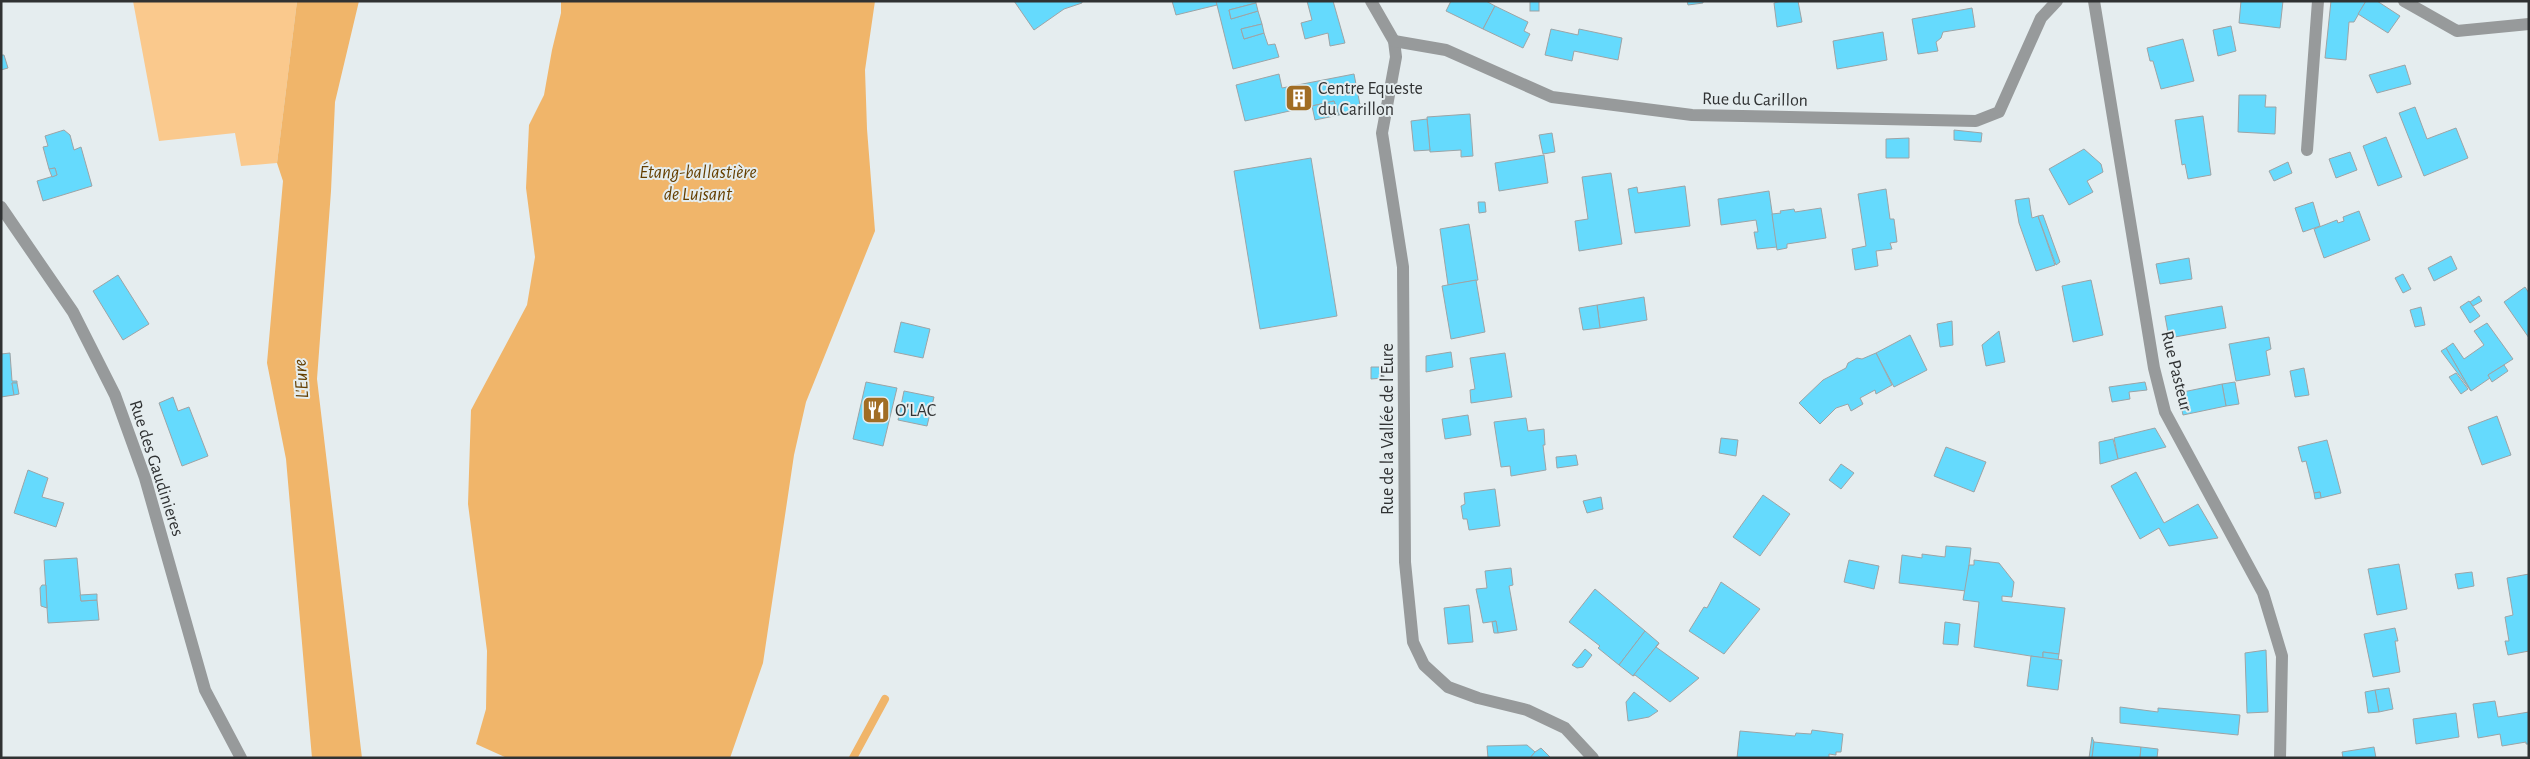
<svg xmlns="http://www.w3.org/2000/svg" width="2530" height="759" font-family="'Alegreya Sans',sans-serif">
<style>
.green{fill:#fac98d}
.water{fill:#f0b56a}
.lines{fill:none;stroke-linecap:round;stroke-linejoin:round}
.stream{stroke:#f0b56a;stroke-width:8}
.building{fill:#65dafd;stroke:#9da4a6}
.minor{stroke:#979a9b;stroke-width:12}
.labels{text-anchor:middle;stroke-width:4;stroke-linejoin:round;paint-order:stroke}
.poi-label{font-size:18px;fill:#303233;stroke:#e5edef;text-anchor:start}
.street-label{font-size:18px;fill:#303233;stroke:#e5edef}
.water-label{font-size:19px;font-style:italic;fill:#653f00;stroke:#e5edef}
</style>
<rect width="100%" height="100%" fill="#e5edef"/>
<!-- green -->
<polygon class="green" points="133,1 297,1 277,163 241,166 235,133 159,141"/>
<!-- water -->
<g class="water">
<polygon points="297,1 359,1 335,102 331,191 317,379 362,758 312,758 286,459 267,363 283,181 277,163"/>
<polygon points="561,1 875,1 865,70 867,129 875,231 806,402 794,455 763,663 730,758 507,758 476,744 486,709 487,651 468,504 471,410 527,305 535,257 526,188 529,125 544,95 552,50 561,13"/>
</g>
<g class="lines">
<!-- stream -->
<polyline class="stream" points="853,758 885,699"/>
</g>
<!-- building -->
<g class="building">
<polygon points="1014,1 1082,1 1082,3 1064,9 1034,30"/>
<polygon points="1172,1 1216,1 1217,5 1176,15"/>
<polygon points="1216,1 1256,1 1256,3 1229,10 1231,19 1258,11 1262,24 1241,29 1244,39 1264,33 1268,45 1275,44 1279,57 1233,69"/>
<polygon points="1307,1 1333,1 1345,43 1330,46 1328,33 1305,39 1301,23 1312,20"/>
<polygon points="1451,1 1486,1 1495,6 1483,29 1446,11"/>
<rect x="1530" y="1" width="9" height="10"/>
<polygon points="1687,1 1703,1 1703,3 1688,5"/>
<polygon points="1782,1 1798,1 1802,22 1777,27 1774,3"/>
<polygon points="2241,1 2283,1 2280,28 2239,23"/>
<polygon points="2331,1 2366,1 2354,22 2349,22 2346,60 2325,58"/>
<polygon points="2366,1 2377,1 2400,16 2388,33 2358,14"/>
<polygon points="1256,3 1258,11 1231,19 1229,10"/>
<polygon points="1495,6 1528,22 1524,31 1530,34 1523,48 1483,29"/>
<polygon points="1972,8 1975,27 1943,32 1941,38 1936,42 1938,51 1918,54 1912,19"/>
<polygon points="1262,24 1264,33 1244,39 1241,29"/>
<polygon points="2231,26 2236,51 2218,56 2213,30"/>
<polygon points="1551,29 1578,35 1579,29 1622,38 1618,60 1574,51 1572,61 1545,55"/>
<polygon points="1883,32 1887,60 1837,69 1833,41"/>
<polygon points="2183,39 2194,81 2161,89 2153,61 2150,61 2147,48"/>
<polygon points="1,55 4,55 8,68 1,70"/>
<polygon points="2405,65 2411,84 2377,93 2369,75"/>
<polygon points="1279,74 1282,88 1354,74 1361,110 1339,115 1334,101 1245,121 1236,85"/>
<polygon points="2239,95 2266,95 2265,107 2276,107 2275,134 2238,132"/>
<polygon points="1334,101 1339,115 1315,120 1312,106"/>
<polygon points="2415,107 2427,139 2456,128 2468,158 2424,176 2399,113"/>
<polygon points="1470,114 1473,156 1461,157 1461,150 1430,152 1427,117"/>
<polygon points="2203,116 2211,175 2188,179 2185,164 2182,165 2175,120"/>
<polygon points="1427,119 1430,150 1414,151 1411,121"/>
<polygon points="64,130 70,135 74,150 81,147 92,186 43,201 37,181 57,175 55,168 49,169 43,147 48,146 45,136"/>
<polygon points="1954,130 1982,133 1981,142 1954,140"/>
<polygon points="1552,133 1555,152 1543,154 1539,135"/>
<polygon points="2386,137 2402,177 2378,186 2363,146"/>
<polygon points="1909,138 1909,158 1886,158 1886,139"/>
<polygon points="2084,149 2101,164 2103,172 2087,181 2093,192 2069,205 2049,169"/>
<polygon points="2350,152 2357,170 2336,178 2329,159"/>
<polygon points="1544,155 1548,183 1499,191 1495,163"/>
<polygon points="1311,158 1337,316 1260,329 1234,171"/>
<polygon points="2288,162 2292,173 2274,181 2269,171"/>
<polygon points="55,168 57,175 52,177 49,169"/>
<polygon points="1611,173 1622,244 1579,251 1575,221 1588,219 1582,177"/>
<polygon points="1685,186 1690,226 1635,233 1628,189 1637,187 1638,193"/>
<polygon points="1886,189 1890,219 1894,219 1897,242 1890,243 1892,249 1876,251 1878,266 1855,270 1852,249 1866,246 1858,194"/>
<polygon points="1769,191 1777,247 1757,249 1754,232 1758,232 1756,220 1721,225 1718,199"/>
<polygon points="2029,198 2032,218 2038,216 2055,265 2036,271 2019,223 2015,200"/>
<polygon points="1478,202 1485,202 1486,212 1479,213"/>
<polygon points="2313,202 2320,226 2303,232 2295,208"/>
<polygon points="1821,208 1826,238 1787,244 1787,248 1777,250 1772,214 1781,213 1780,211 1794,209 1795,212"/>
<polygon points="2359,211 2370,240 2324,258 2314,229 2337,220 2338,223 2344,221 2343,217"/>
<polygon points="2043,215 2060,262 2056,265 2038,216"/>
<polygon points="1469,224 1478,280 1448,285 1440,229"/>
<polygon points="2451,256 2457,269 2434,281 2428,268"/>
<polygon points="2189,258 2192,279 2160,284 2156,264"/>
<polygon points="2403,274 2411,289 2403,293 2395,278"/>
<polygon points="118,275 149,324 123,340 93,291"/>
<polygon points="1476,280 1485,332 1451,339 1442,286"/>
<polygon points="2091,280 2103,335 2073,342 2062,286"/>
<polygon points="2525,287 2529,293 2529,338 2504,302"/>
<polygon points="2479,296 2482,301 2473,306 2470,302"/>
<polygon points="1644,297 1647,320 1600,328 1597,305"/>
<polygon points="2469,301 2480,316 2470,323 2460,307"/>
<polygon points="1597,305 1600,328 1583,330 1579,308"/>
<polygon points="2222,306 2226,328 2169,338 2165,316"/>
<polygon points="2421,307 2425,325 2415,327 2410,310"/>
<polygon points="1952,321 1953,345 1940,347 1937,324"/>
<polygon points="901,322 930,329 923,358 894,352"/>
<polygon points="2487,323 2513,359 2488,375 2490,378 2471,391 2446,348 2453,343 2464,359 2484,345 2474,331"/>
<polygon points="1999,331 2005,362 1986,366 1982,345"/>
<polygon points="1910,335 1927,370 1894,387 1876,353"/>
<polygon points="2269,337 2271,349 2266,351 2270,375 2236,381 2229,344"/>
<polygon points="2446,348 2471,391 2441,351"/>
<polygon points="1451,352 1453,367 1426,372 1426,356"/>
<polygon points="10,353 12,381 17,381 17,383 12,383 14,395 1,397 1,354"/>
<polygon points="1505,353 1512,397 1471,403 1470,390 1475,389 1470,358"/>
<polygon points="1876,353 1892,385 1876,394 1875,390 1860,398 1863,404 1851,411 1848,404 1836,408 1820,424 1799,403 1823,380 1846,368 1848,363 1857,358 1862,359"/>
<polygon points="2504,365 2508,371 2492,382 2488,375"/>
<polygon points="1371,367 1384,367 1384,378 1371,379"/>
<polygon points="2304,368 2309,395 2295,397 2290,371"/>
<polygon points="2456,373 2468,389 2461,394 2449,377"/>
<polygon points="866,382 897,388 883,446 853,439"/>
<polygon points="2145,382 2147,390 2129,392 2130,399 2112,402 2109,387"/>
<polygon points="2235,382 2239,404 2226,406 2222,384"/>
<polygon points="12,383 17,383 19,394 14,395"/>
<polygon points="2222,384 2226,406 2183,415 2178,393"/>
<polygon points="904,391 934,397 927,426 898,420"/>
<polygon points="173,397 178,411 189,407 208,456 182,466 159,403"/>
<polygon points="1468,415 1471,435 1445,439 1442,419"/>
<polygon points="2497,416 2511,455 2482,465 2468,427"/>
<polygon points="1526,418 1528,431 1544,429 1545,445 1543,445 1546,470 1511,476 1510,466 1501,467 1494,422"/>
<polygon points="2155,428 2166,447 2118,459 2114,438"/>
<polygon points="1721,438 1738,440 1736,456 1719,453"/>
<polygon points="2113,439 2118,459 2100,464 2099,442"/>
<polygon points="2327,440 2341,493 2321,498 2320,492 2314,493 2306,461 2302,462 2298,447"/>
<polygon points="1946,447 1986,462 1974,492 1934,476"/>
<polygon points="1576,455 1578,465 1557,468 1556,457"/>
<polygon points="1841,464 1854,473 1841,489 1829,480"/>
<polygon points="28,470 48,478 42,497 64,503 56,527 14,513"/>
<polygon points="2136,472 2164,523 2198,504 2218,538 2169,546 2159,528 2140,539 2111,486"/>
<polygon points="1495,489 1500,526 1469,530 1467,519 1463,519 1461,506 1465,504 1464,493"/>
<polygon points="2320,492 2321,498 2315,499 2314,493"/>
<polygon points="1763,495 1790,514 1760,556 1733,537"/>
<polygon points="1601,497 1603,509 1587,513 1583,501"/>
<polygon points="1946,546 1971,548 1966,591 1899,583 1902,555 1922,558 1922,554 1945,557"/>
<polygon points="77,558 81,601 97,600 99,620 48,623 44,560"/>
<polygon points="1849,560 1879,566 1874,589 1844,582"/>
<polygon points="1974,560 1999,563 2014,582 2012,597 2002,596 2002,601 2065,608 2059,654 2043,652 2043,658 1974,647 1979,602 1963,600 1969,565 1974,565"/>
<polygon points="2399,564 2407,609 2377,615 2368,569"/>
<polygon points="1511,568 1513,585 1509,586 1517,630 1498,633 1496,621 1483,623 1476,589 1487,588 1485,571"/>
<polygon points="2472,572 2474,586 2458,589 2455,574"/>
<polygon points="2529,574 2529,651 2508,655 2505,641 2509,641 2505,617 2513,615 2507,578"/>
<polygon points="1721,582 1760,609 1724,654 1689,631 1704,607 1707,608"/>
<polygon points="42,585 46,585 47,608 41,606 40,588"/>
<polygon points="1595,589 1645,631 1619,665 1598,648 1600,646 1569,622"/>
<polygon points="97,594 97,600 81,601 80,595"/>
<polygon points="1469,605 1473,642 1448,644 1444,608"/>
<polygon points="1496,621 1498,633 1494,633 1492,622"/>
<polygon points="1945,622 1960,624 1958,645 1943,644"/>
<polygon points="2395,628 2398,641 2395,641 2400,672 2373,677 2364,634"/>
<polygon points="1645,631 1659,643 1633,676 1619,665"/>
<polygon points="1659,643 1656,647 1699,678 1670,702 1635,675 1633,676"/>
<polygon points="1585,649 1592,655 1583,667 1577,668 1572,665"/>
<polygon points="2266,650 2268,712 2247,713 2245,653"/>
<polygon points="2043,652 2059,654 2058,660 2043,658"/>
<polygon points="2031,656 2062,660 2058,690 2027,686"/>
<polygon points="2389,688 2393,709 2379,712 2375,690"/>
<polygon points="2375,690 2379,712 2368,713 2365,692"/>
<polygon points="1634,692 1658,711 1649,717 1628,721 1626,702"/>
<polygon points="2495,701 2498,717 2529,712 2529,744 2526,744 2526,742 2502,746 2500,734 2478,738 2473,704"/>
<polygon points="2120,707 2158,712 2158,708 2240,715 2238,735 2120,723"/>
<polygon points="2456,713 2459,737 2416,744 2413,719"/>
<polygon points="1812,730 1843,734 1841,752 1836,752 1836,755 1829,754 1829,758 1737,758 1740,731 1795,736 1796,733 1811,734"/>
<polygon points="2092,737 2094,742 2092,758 2089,758"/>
<polygon points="2094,742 2141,747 2140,758 2092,758"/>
<polygon points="1527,745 1535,752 1530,758 1488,758 1487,746"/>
<polygon points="2141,747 2158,749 2157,758 2140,758"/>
<polygon points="2374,747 2376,758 2343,758 2342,752"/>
<polygon points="1541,748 1551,758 1530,758 1535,752"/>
</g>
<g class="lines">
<!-- minor -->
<g class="minor">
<polyline points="1371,1 1394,41 1396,57 1382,133 1403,267 1405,562 1413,642 1424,665 1448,687 1478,698 1527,710 1565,728 1593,758"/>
<polyline points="2094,1 2154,368 2165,412 2263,593 2282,656 2280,758"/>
<polyline points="2404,1 2457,31 2529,24"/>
<polyline points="1394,41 1446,50 1552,97 1692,115 1976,121 1999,112 2041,18 2057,1"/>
<polyline points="2307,150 2318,1"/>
<polyline points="1,207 73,312 115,395 145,478 205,690 241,758"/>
</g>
</g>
<!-- icons -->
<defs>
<g id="building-square" transform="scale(1.4375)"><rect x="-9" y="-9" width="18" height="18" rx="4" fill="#a16d24" stroke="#e5edef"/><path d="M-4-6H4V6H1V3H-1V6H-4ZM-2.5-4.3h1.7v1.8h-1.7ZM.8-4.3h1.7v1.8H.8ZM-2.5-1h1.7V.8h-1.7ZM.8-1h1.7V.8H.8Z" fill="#fff"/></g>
<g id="restaurant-square" transform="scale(1.4375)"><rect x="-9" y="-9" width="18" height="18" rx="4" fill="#a16d24" stroke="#e5edef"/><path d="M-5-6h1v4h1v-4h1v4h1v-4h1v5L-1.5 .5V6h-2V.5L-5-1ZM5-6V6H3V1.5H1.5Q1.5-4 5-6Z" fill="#fff"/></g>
</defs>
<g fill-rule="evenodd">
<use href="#building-square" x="1299" y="98"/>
<use href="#restaurant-square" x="876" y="410"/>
</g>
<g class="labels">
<!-- poi labels -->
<g class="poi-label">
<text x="1318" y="94">Centre Equeste<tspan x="1318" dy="21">du Carillon</tspan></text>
<text x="895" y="416">O'LAC</text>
</g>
<!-- street labels -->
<g class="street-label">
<text transform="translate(1755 99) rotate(1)" y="6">Rue du Carillon</text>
<text transform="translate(2177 371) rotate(76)" y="6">Rue Pasteur</text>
<text transform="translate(1387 429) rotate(-90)" y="6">Rue de la Vallée de l'Eure</text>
<text transform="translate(157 468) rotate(72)" y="6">Rue des Gaudinieres</text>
</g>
<!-- water labels -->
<g class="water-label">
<text x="698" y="178">Étang-ballastière<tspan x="698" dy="22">de Luisant</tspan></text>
<text transform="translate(300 379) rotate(-94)" y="7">L'Eure</text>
</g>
</g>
<!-- border -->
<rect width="2530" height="759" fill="none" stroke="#303233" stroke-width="5"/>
</svg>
